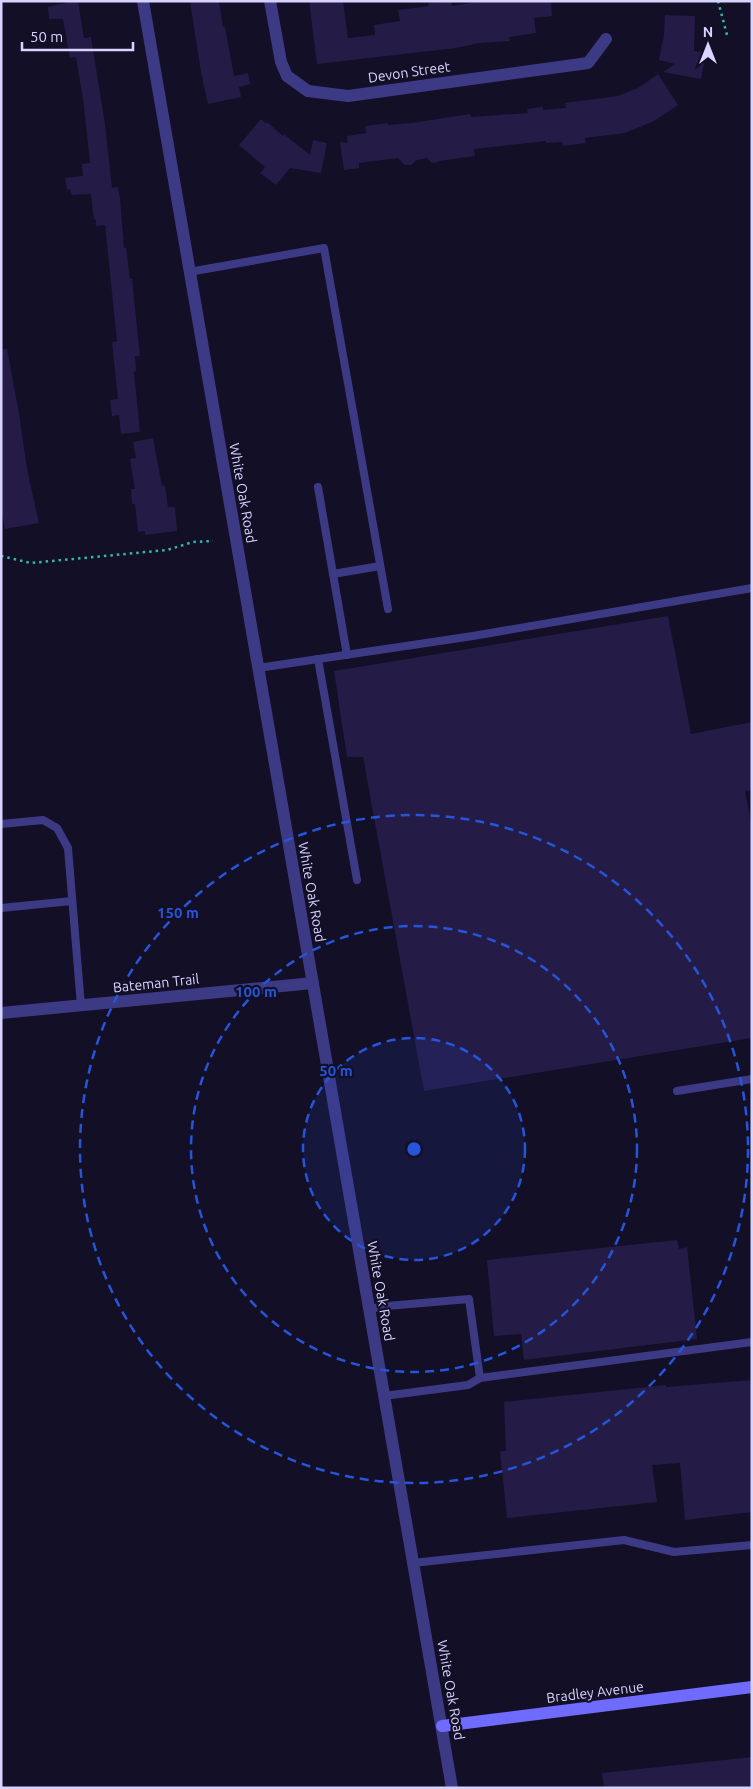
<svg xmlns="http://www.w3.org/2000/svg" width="753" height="1789" font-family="Ubuntu,sans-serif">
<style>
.building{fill:#241b47}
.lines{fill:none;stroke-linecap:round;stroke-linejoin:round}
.path{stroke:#2fb8b0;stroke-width:2.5;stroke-dasharray:2.5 4;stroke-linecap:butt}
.service{stroke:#3d3a85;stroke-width:8}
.minor{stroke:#3d3a85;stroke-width:12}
.tertiary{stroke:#3d3a85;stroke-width:12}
.secondary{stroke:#6f6bff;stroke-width:12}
.ring{fill:none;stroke:#2655da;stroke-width:2.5;stroke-dasharray:9 6}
.labels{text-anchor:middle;stroke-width:4.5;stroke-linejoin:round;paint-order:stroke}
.street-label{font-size:14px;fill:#d9d4ff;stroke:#130f26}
.centre{fill:#2655da;stroke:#130f26;stroke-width:2.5}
.ring-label{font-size:15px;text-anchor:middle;font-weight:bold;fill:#2655da;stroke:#130f26;stroke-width:4.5;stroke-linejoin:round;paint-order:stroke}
</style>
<rect width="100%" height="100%" fill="#130f26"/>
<!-- building -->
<g class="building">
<polygon points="66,1 78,1 84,38 91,37 105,124 112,188 118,187 120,198 124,248 126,248 130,279 132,279 140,356 135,356 136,371 134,372 140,432 121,434 119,415 112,416 110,400 118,399 112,342 117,341 105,225 96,226 96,219 94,220 91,194 72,195 70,189 67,190 65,178 83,176 82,164 90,163 84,106 76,57 70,58 63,19 49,19 48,7 66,3"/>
<polygon points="190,1 219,1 223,27 225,27 234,76 248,73 250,84 239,87 241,97 208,104 201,72"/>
<polygon points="309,1 343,1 348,38 375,35 374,25 400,21 398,10 429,6 428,3 451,1 452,6 482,1 551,1 552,16 534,18 536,33 509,37 510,41 479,43 456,48 317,64"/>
<polygon points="665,15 695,16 694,51 706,53 701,79 663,72 675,64 659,60 664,35"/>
<polygon points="658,74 678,105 654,121 625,133 585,138 586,143 563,146 562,142 546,143 546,141 474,149 475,156 439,161 438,162 432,163 427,158 417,160 411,165 405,165 398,158 359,163 359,168 344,170 340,142 348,143 347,136 366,133 365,126 388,123 388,125 412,123 470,114 471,117 528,113 527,109 543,107 543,110 566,108 565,103 618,96 638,88"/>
<polygon points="261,119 266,124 267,122 283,136 284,134 310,155 313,140 327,143 321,173 290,168 276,185 260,173 265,167 239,145"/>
<polygon points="1,349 7,349 19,413 27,469 39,523 5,529 1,509"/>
<polygon points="153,438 162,486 165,485 168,507 175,507 177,531 145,535 145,531 138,532 135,504 132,504 131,489 135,489 130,459 136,458 133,442"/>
<polygon points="668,616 691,734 752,722 752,790 745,791 752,827 752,1038 424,1091 363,757 347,757 334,671"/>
<polygon points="677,1240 679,1249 687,1247 697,1339 524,1360 521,1334 494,1336 487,1260"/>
<polygon points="752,1380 752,1512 685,1520 680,1463 652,1465 657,1502 507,1518 500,1451 506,1451 504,1402 666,1385 666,1387"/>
<polygon points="752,1757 752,1788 604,1788 602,1773"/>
</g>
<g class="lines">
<!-- path -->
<g class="path">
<polyline points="718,1 727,35"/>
<polyline points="1,556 31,563 167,550 193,542 213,541"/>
</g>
<!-- service -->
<g class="service">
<polyline points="189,272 324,248 388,609"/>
<polyline points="318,487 347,655"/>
<polyline points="333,574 380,566"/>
<polyline points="318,659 357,880"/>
<polyline points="258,668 473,636 752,588"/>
<polyline points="1,824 43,820 57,828 68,848 81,1006"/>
<polyline points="1,908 72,901"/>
<polyline points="677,1091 752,1079"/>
<polyline points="369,1309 387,1306 469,1299 480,1378 468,1385 384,1396"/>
<polyline points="480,1378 752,1342"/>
<polyline points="413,1563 624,1540 674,1552 752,1545"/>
</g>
<!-- minor -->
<polyline class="minor" points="270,1 281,62 287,76 308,91 348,96 588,63 606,39"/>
<!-- tertiary -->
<g class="tertiary">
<polyline points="143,1 452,1788"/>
<polyline points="1,1013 313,983"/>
</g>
<!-- secondary -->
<polyline class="secondary" points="442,1726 752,1687"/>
</g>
<!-- distance rings -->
<circle cx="414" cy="1149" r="111" fill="#2655da" fill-opacity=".12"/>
<g class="ring">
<circle cx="414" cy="1149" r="111"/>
<circle cx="414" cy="1149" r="223"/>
<circle cx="414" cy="1149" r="334"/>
</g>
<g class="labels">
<!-- street labels -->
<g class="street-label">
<text transform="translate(409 72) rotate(-8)" y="5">Devon Street</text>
<text transform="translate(243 493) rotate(80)" y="5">White Oak Road</text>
<text transform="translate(312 892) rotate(80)" y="5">White Oak Road</text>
<text transform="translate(156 983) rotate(-6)" y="5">Bateman Trail</text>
<text transform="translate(381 1291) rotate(80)" y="5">White Oak Road</text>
<text transform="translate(451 1690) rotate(80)" y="5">White Oak Road</text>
<text transform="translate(595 1692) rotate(-7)" y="5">Bradley Avenue</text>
</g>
</g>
<circle cx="414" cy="1149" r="8" class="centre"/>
<g class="ring-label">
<text x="178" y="918">150 m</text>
<text x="256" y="997">100 m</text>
<text x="336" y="1076">50 m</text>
</g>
<!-- border -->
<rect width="753" height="1789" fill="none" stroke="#d9d4ff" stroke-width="5"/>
<!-- north arrow -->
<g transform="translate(708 45)" stroke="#130f26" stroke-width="4" paint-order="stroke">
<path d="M0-4L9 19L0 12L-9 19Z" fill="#d9d4ff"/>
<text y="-8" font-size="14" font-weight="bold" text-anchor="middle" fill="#d9d4ff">N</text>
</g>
<!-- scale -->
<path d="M22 42v8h111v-8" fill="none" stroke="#d9d4ff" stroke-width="2.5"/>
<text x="30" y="42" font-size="15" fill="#d9d4ff" stroke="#130f26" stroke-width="4" paint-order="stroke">50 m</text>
</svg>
